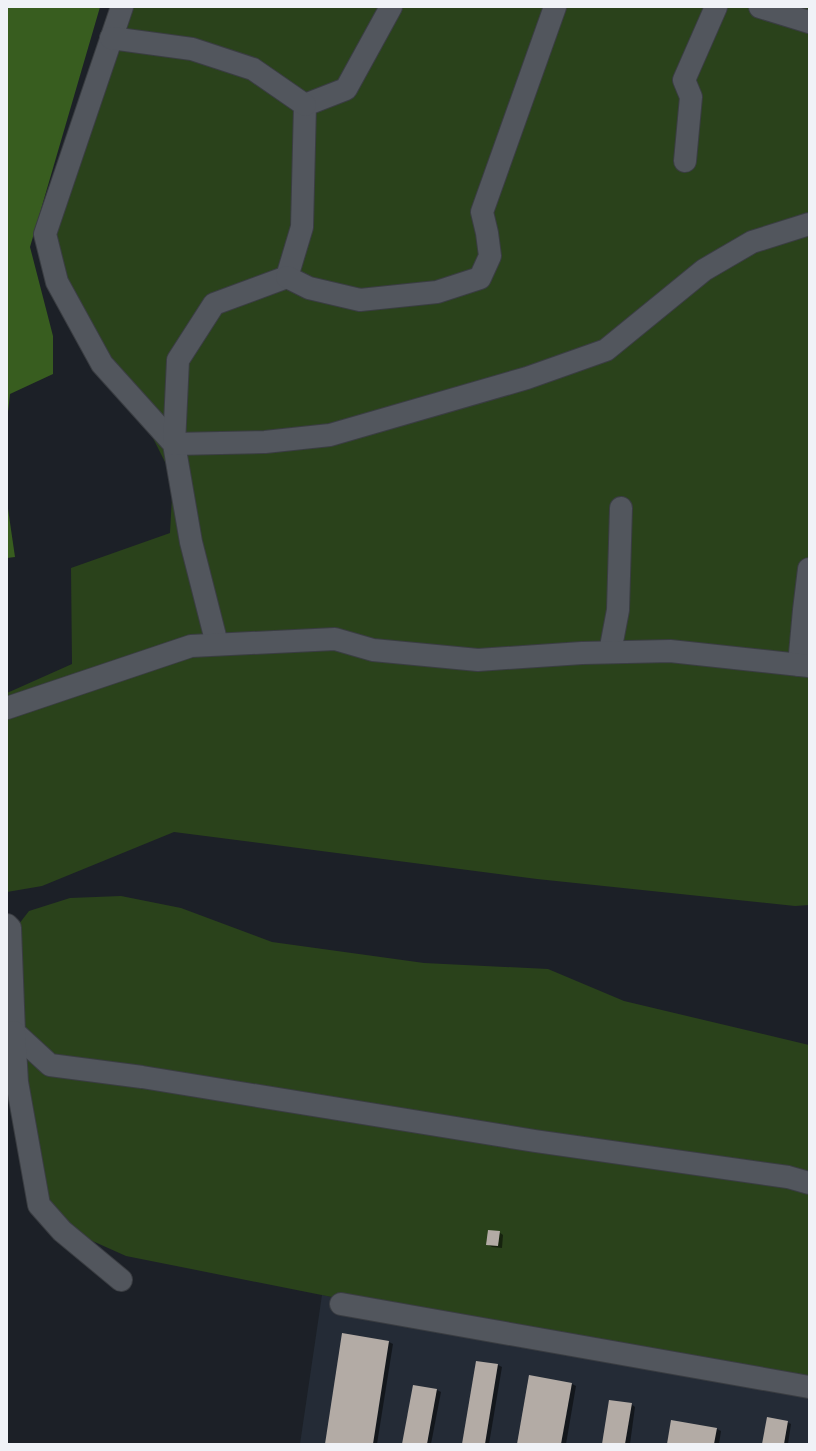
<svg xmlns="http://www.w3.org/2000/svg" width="816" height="1451" font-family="Commissioner,sans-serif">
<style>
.built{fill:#242b36}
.green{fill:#2a421b}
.forest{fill:#385d1f}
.shadow{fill:#0007}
.building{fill:#b3aba5}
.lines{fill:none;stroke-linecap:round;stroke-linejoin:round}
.minor-casing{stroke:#3a3d42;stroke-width:24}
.minor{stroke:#52565d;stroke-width:22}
</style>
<rect width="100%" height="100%" fill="#1c2027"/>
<!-- built -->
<polygon class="built" points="322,1295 809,1391 809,1444 300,1444"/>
<!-- green -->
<g class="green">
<polygon points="111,7 809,7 809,905 795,906 537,879 174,832 42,886 7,892 7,693 72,664 71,568 170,533 173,478 147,426 68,326 37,241"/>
<polygon points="121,896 181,908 272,942 424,963 548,969 624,1001 809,1045 809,1391 608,1352 126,1256 70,1231 33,1189 15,929 29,911 70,898"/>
</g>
<!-- forest -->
<g class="forest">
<polygon points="7,7 100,7 30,247 53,336 53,374 10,394 7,421"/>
<polygon points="7,502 15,557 7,558"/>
</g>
<!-- shadow -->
<g class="shadow">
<polygon points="499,1232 503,1235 502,1248 492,1247 487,1244"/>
<polygon points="389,1342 393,1344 377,1444 326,1444"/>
<polygon points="477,1362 498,1365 502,1367 489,1444 463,1444"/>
<polygon points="572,1384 576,1386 566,1444 518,1444"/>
<polygon points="414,1386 437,1390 441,1392 431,1444 403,1444"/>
<polygon points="631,1404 635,1407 630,1444 603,1444"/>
<polygon points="787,1422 791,1424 788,1444 763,1444"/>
<polygon points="717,1429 721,1431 719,1444 668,1444"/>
</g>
<!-- building -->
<g class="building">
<polygon points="488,1230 500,1231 498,1246 486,1245"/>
<polygon points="342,1333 389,1341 373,1444 325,1444"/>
<polygon points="476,1361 498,1364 485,1444 462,1444"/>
<polygon points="529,1375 572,1383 561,1444 517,1444"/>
<polygon points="413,1385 437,1389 427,1444 402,1444"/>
<polygon points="609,1400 632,1403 625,1444 602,1444"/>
<polygon points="767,1417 788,1421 784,1444 762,1444"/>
<polygon points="671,1420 717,1428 714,1444 667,1444"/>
</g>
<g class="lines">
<!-- minor casing -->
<g class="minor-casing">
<g id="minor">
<polyline points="122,7 45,234 57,282 102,364 174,444 191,542 217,644"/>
<polyline points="391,7 346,89 305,105 302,227 287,277 214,304 178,360 174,444 265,442 330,435 527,378 606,350 704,270 752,242 809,224"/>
<polyline points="760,7 809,22"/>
<polyline points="111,38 192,49 253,69 305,105"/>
<polyline points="685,161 691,97 684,80 716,7"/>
<polyline points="287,277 309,288 360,300 437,292 480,278 490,256 487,233 482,212 555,7"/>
<polyline points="610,652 618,610 621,508"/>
<polyline points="799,665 804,610 809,569"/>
<polyline points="7,708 191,646 335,639 373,650 478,660 582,653 670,651 809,666"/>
<polyline points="7,925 10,928 14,1032 50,1065 142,1077 535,1141 788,1177 809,1183"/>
<polyline points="14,1032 17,1082 39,1205 62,1231 121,1280"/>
<polyline points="341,1304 809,1387"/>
</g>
</g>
<!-- minor -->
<use href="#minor" class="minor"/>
</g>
<!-- border -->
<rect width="816" height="1451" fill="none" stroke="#f0f2f7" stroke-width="16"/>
</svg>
